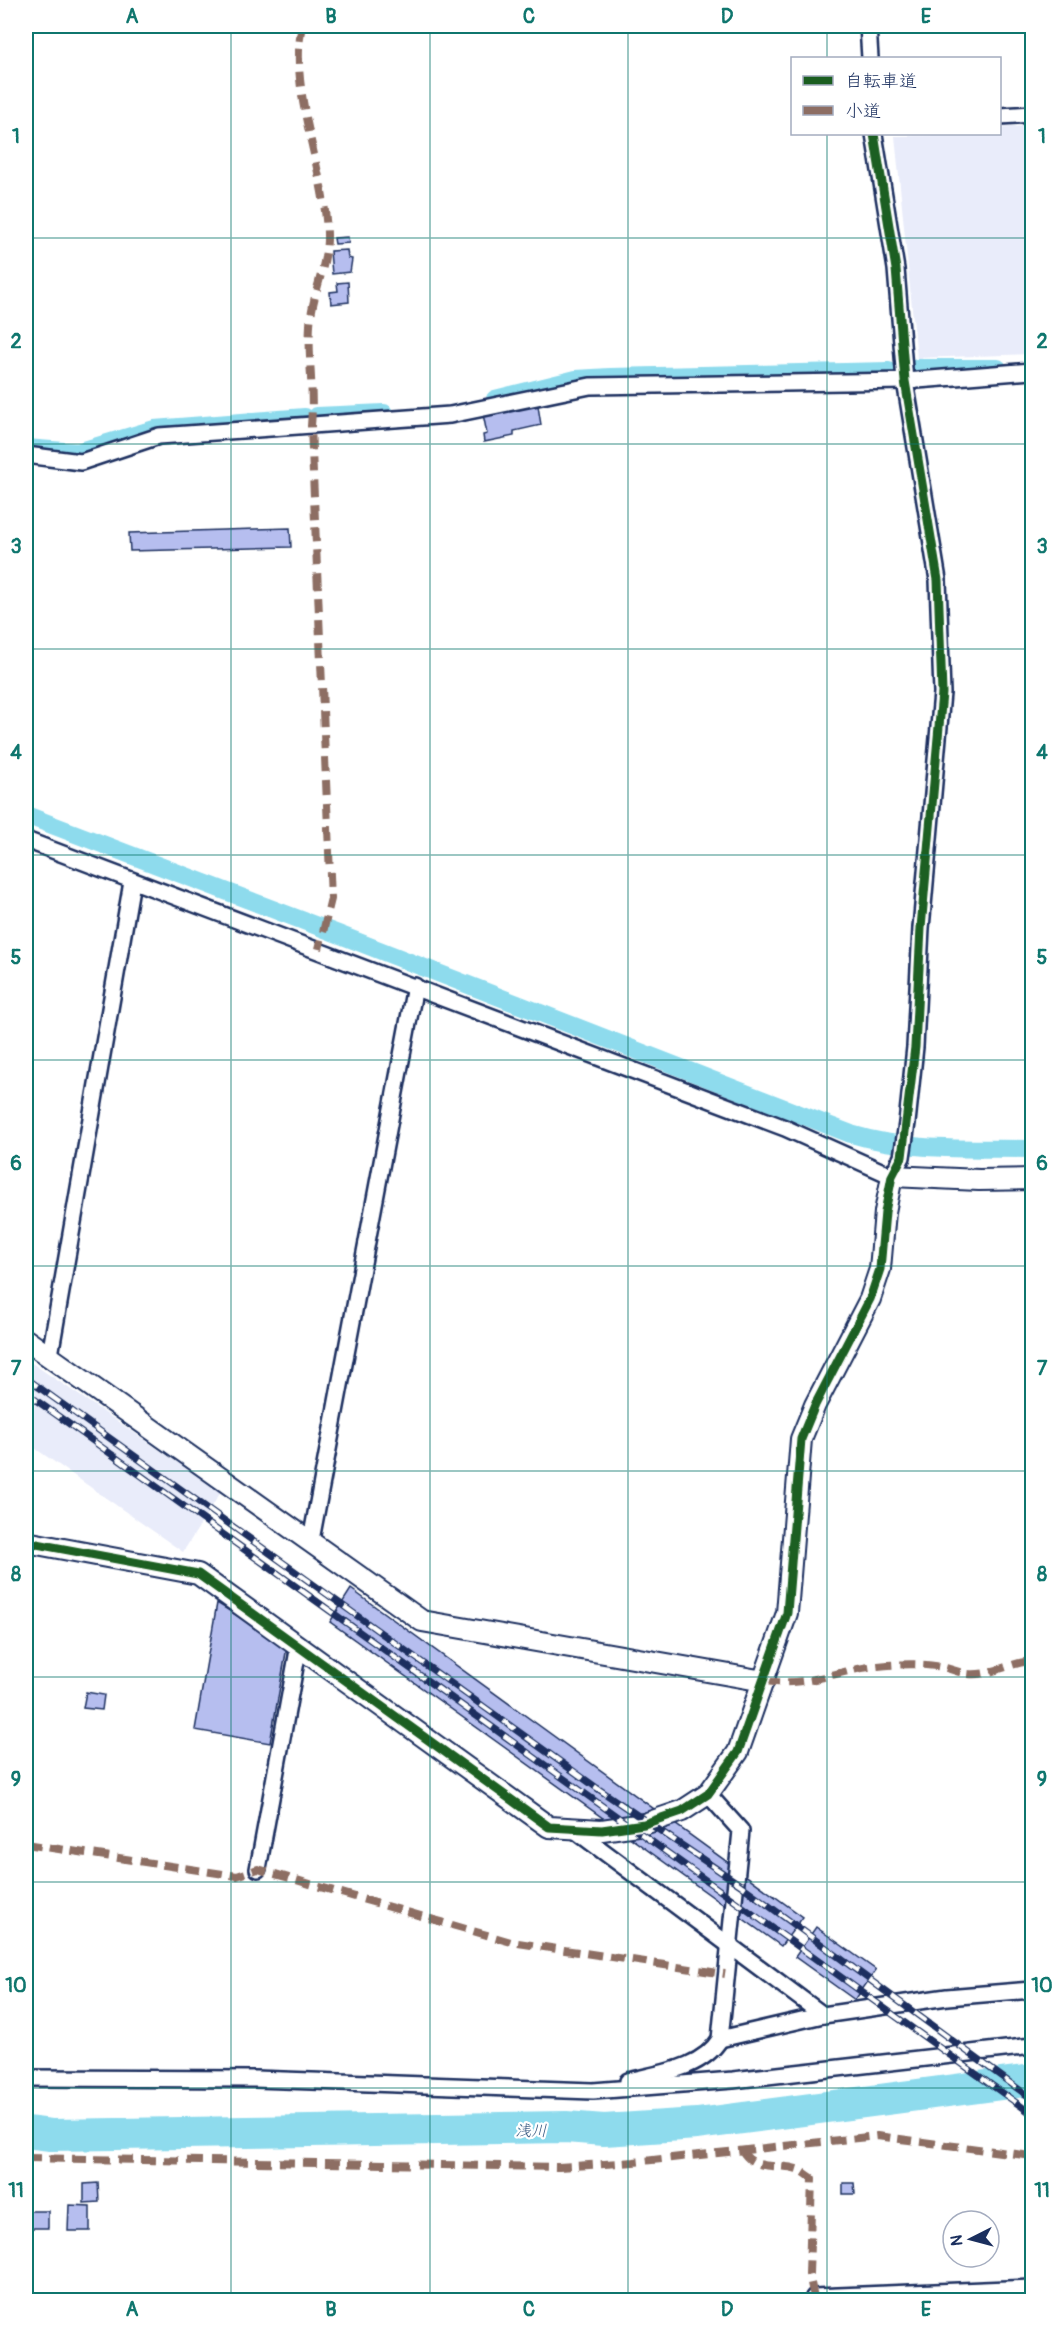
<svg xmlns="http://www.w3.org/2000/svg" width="1058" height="2326" font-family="Pangolin,'Klee One',sans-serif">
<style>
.built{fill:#e9ecfa}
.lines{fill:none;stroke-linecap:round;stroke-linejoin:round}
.canal{stroke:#8edbed;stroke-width:18}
.river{stroke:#8edbed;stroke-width:32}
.building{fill:#b6beef;stroke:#1b2f5e;stroke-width:1.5}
.minor-casing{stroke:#1b2f5e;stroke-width:20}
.tertiary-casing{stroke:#1b2f5e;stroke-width:24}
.minor{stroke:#fff;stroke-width:15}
.tertiary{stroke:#fff;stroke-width:20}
.rail-casing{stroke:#1b2f5e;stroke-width:7}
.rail{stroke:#fff;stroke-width:4.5;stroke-dasharray:14;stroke-linecap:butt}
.quiet{stroke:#8d6e63;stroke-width:8;stroke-dasharray:15 8;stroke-linecap:butt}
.cycleway-casing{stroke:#fff;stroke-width:13}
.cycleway{stroke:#1b5e20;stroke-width:9}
.grid{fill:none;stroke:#0f766e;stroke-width:1.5;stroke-opacity:0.55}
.labels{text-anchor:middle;stroke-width:4.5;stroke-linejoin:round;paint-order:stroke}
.water-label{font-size:16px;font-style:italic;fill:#385a82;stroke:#fff}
.neatline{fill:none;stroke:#0f766e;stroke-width:2}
.grid-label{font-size:20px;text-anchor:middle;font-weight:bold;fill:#0f766e}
</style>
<rect width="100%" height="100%" fill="#fff"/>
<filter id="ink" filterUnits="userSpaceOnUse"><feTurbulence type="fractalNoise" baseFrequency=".0167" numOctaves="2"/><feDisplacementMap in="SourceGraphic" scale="12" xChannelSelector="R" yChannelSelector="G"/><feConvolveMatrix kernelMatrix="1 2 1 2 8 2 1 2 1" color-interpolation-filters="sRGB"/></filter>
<g filter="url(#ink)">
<!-- built -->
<g class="built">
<polygon points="1032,125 1032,354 917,358 895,136 1000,134 1000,128"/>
<polygon points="26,1359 221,1492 183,1552 26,1442"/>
</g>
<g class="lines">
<!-- canal -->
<g class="canal">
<polyline points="917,368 998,368"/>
<polyline points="495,399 576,379 610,377 889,371"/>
<polyline points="317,416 384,413"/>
<polyline points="26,448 77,452 154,429 305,417"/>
<path d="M 26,815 L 338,934 L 851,1134 C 910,1152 970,1148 1032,1149"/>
</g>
<!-- river -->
<polyline class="river" points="26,2132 51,2135 566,2127 604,2130 697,2124 1032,2080"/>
</g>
<!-- building -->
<g class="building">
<polygon points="348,237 349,243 335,244 334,238"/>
<polygon points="347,250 348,258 352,259 350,272 332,274 330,251"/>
<polygon points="348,282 349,302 331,304 330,292 338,291 337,283"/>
<polygon points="538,406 541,425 514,431 514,436 484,442 483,435 487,434 483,414"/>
<polygon points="290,528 291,547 130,551 129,533"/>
<polygon points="351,1589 803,1917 781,1946 330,1622"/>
<polygon points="217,1603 287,1647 270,1743 195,1730"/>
<polygon points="86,1692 104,1695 102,1710 83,1708"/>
<polygon points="816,1927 876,1970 855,2000 795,1957"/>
<polygon points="98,2183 99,2202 84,2203 84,2184"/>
<polygon points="843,2183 854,2183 855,2194 843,2194"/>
<polygon points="69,2205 90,2206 90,2231 68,2231"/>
<rect x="26" y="2211" width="22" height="17"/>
</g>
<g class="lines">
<!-- minor casing -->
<g class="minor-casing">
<g id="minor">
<polyline points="868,26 870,58"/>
<polyline points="1000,116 1032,114"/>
<polyline points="26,455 81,462 159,436 450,415 590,386 905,381 1032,371"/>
<polyline points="26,840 785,1128 892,1176 902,1157 907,1123 915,1047 921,928 942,693 938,580 905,381 896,269 874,134"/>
<polyline points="50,1355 132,882"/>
<polyline points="311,1540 415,986"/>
<polyline points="572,1828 823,2015"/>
<polyline points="258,1869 299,1645"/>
<polyline points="720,2039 823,2015 947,1997 1032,1990"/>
<polyline points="26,2078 255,2079 593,2091 733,2080 1032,2046"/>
<path d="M 628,2081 C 660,2073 702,2069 720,2039 L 741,1831 L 708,1794"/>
<polyline points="815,2300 814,2297 1032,2288"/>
</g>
</g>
<!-- tertiary casing -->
<g class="tertiary-casing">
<g id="tertiary">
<polyline points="26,1340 422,1621 764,1681"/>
<polyline points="26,1542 198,1574 549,1827 602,1830 644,1824 682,1811 708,1794 738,1752 787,1613 801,1439 815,1405 870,1299 880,1269 885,1212 892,1176 979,1180 1032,1179"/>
</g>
</g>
<!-- minor -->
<use href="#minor" class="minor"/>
<!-- tertiary -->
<use href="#tertiary" class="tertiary"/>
<!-- rail casing -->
<g class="rail-casing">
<g id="rail">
<polyline points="26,1378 597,1788 742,1886 1032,2099"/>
<polyline points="26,1393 1032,2114"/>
</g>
</g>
<!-- rail -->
<use href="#rail" class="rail"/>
<!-- quiet -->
<g class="quiet">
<path d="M 302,26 C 288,89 325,170 327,234 C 328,265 312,294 310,325 C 308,358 314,392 311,426 L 331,899 L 319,949"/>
<path d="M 764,1681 C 813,1687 834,1670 878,1666 C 899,1664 921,1663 942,1667 C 951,1669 960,1673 969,1674 C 991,1676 1011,1662 1032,1661"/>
<polyline points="26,1844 237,1876 258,1869 511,1942 725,1974"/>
<path d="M 742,2150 C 754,2173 779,2162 800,2170 C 804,2172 809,2176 812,2178 L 809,2274 L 814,2297"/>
<polyline points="26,2158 559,2167 634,2162 877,2136 1032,2156"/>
</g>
<!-- cycleway casing -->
<g class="cycleway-casing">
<polyline id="cycleway" points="26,1542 198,1574 549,1827 602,1830 644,1824 682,1811 708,1794 738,1752 787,1613 801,1439 815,1405 870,1299 880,1269 885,1212 892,1176 902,1157 915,1047 921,928 942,693 938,580 905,381 896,269 874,134"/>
</g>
<!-- cycleway -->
<use href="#cycleway" class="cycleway"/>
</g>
</g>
<!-- grid -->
<path class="grid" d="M 231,26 L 231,2300M 430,26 L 430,2300M 628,26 L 628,2300M 827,26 L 827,58M 827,134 L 827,2300M 26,238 L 1032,238M 26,444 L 1032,444M 26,649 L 1032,649M 26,855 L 1032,855M 26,1060 L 1032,1060M 26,1266 L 1032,1266M 26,1471 L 1032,1471M 26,1677 L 1032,1677M 26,1882 L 1032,1882M 26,2088 L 1032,2088"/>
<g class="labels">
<!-- water labels -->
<g class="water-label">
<text x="531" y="2136">浅川</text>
</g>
</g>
<!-- margin -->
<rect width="1058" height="2326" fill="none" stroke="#fff" stroke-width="66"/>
<!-- legend -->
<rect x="791" y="57" width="210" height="78" fill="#ffffff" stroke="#a4acbf" stroke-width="1.5"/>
<rect x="803" y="76" width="30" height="9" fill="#1b5e20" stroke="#a4acbf" stroke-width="1.5"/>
<text x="845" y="87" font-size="18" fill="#1b2f5e">自転車道</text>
<rect x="803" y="106" width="30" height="9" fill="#8d6e63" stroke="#a4acbf" stroke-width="1.5"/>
<text x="845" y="117" font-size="18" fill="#1b2f5e">小道</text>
<!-- north arrow -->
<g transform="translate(971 2239) rotate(264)"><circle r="28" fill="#ffffff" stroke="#a4acbf" stroke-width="1.5"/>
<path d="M0-4.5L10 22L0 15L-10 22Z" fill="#1b2f5e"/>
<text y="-9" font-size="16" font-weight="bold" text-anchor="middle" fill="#1b2f5e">N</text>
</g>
<rect x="33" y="33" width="992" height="2260" class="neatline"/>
<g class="grid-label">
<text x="132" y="23">A</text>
<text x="331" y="23">B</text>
<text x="529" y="23">C</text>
<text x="727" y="23">D</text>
<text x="926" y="23">E</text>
<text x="16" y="143">1</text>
<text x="1042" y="143">1</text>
<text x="16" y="348">2</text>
<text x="1042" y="348">2</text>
<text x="16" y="553">3</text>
<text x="1042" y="553">3</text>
<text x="16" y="759">4</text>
<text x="1042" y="759">4</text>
<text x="16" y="964">5</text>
<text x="1042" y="964">5</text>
<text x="16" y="1170">6</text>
<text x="1042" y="1170">6</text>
<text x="16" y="1375">7</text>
<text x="1042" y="1375">7</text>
<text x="16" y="1581">8</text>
<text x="1042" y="1581">8</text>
<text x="16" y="1786">9</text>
<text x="1042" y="1786">9</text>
<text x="16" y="1992">10</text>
<text x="1042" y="1992">10</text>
<text x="16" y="2197">11</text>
<text x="1042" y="2197">11</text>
<text x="132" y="2316">A</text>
<text x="331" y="2316">B</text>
<text x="529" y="2316">C</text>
<text x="727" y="2316">D</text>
<text x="926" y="2316">E</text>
</g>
</svg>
